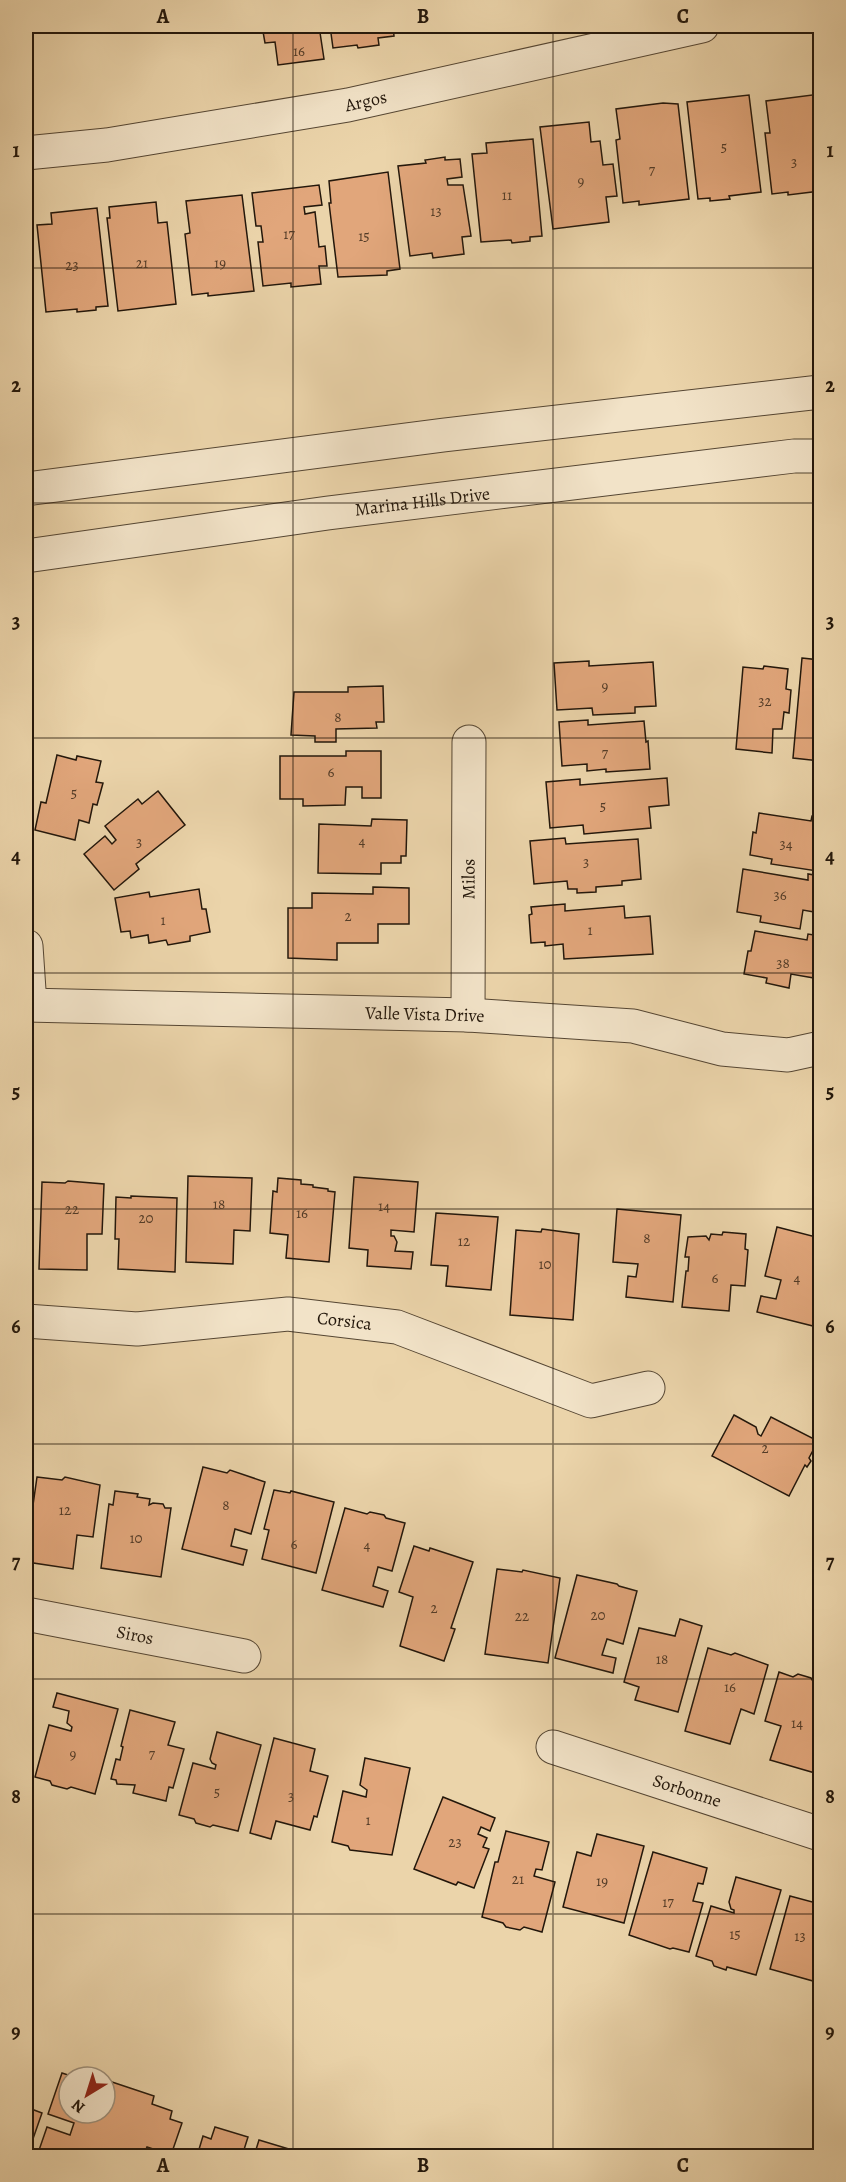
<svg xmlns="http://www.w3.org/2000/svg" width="846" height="2182" font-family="Alegreya,serif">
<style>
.building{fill:#e1a67b;stroke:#23170b;stroke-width:1.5}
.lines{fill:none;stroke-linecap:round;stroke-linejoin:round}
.minor-casing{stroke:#554633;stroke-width:35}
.minor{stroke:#f2e3c8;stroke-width:33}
.grid{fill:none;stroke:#23170b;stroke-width:1.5;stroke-opacity:0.55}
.labels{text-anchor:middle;stroke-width:5;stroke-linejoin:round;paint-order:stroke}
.number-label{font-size:15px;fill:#523b27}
.street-label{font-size:18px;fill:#23170b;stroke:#f2e3c8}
.neatline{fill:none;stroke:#23170b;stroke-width:2}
.grid-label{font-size:20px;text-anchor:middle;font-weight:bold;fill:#23170b}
</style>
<rect width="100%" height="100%" fill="#ebd4aa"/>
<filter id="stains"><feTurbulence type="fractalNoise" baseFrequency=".00333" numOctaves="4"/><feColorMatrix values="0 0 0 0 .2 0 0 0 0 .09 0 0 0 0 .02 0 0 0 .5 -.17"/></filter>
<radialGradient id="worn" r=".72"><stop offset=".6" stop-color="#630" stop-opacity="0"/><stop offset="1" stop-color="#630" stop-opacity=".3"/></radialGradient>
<!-- building -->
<g class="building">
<polygon points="262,26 319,26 324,59 278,65 275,42 265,43"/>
<polygon points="330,26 393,26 394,36 378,38 379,45 358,48 357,45 333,48"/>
<polygon points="820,94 820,191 788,195 788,192 772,194 765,133 770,133 766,101"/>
<polygon points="749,95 761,192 729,196 730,199 710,201 710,198 698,199 687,102"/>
<polygon points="663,103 678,104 689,199 639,205 639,201 623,203 616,140 620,139 616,109"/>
<polygon points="589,122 591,142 600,141 603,165 613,164 617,196 606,197 609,222 553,229 540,127"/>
<polygon points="533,139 542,236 530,237 530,241 512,243 511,240 481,242 472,154 487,153 486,143"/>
<polygon points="445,157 445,160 460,159 462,177 447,179 448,185 463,185 471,236 462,237 464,254 433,258 432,253 410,256 398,166 426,163 425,160"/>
<polygon points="388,172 400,269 387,271 387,275 338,277 329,203 331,203 329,181"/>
<polygon points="319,185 322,205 304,207 305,214 315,212 319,247 325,246 327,266 319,266 321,284 291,287 291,283 263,286 258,242 263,242 261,226 256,226 252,193"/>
<polygon points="242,195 254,291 208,296 208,293 192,295 185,234 190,233 186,201"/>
<polygon points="156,202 158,223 167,222 176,304 118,311 107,218 110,218 109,207"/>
<polygon points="97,208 108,306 96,307 96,310 77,312 77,309 46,312 37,225 52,224 51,213"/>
<polygon points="802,658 820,660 820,761 793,758"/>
<polygon points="589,661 589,666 653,662 656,706 635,707 635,713 593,715 592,708 557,710 554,663"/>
<polygon points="764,666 788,669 786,689 791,690 789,713 784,712 782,729 773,729 772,753 736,749 743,667 763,669"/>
<polygon points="383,686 384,722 376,722 377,728 336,729 336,742 315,742 315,736 291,735 294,692 348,692 348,687"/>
<polygon points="588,720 588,725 644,721 646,742 648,741 650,769 606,772 606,769 587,771 587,764 562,766 559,722"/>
<polygon points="346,751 381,751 381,798 362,798 362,787 346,787 345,805 303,806 303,799 280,799 280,756 346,756"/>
<polygon points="57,755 76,760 77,756 101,761 96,782 103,783 97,805 93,804 89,823 79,820 75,840 35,830 41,802 46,803"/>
<polygon points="667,778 669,805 649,807 651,828 584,834 583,825 550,828 546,782 580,779 580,785"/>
<polygon points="158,791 185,825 136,864 139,869 114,890 84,854 105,836 112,844 116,840 105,826 138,799 142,804"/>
<polygon points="759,813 811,821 812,816 820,817 820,859 818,858 817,871 771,864 772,859 750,855 753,832 756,833"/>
<polygon points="372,819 407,820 406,856 401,856 401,863 381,863 381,874 318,873 319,824 371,826"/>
<polygon points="565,838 566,844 638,839 641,879 622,881 622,885 596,887 596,892 577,893 577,889 568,889 567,881 534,884 530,841"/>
<polygon points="743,869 808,880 808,874 820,876 820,913 803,910 800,929 760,922 761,916 737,912"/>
<polygon points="373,887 409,888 409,924 378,924 378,943 337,943 337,960 288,958 288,908 312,908 312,893 373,894"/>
<polygon points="199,889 202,909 206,909 210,932 190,936 190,941 168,945 166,940 149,943 148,935 131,938 130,931 121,932 115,898 149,892 150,897"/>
<polygon points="565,904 565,911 624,906 625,918 650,916 653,954 564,959 563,944 545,946 545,942 531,943 529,915 532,914 531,907"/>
<polygon points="755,931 807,940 808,934 820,936 820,979 791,974 789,988 766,983 767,978 744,974 748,951 751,951"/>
<polygon points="188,1176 252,1178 250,1231 234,1230 233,1264 186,1262"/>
<polygon points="354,1177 418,1182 414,1232 391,1230 391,1236 394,1236 397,1242 395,1251 413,1252 411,1269 367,1266 368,1250 349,1248"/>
<polygon points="278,1178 301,1180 301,1184 313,1185 313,1187 328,1189 328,1191 335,1192 329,1262 286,1258 288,1235 270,1233 273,1191 277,1192"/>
<polygon points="68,1181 104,1184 102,1234 87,1234 87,1270 39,1269 42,1182 65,1183"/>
<polygon points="26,1188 30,1188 28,1263 26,1263"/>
<polygon points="131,1196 177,1198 175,1272 118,1269 119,1239 115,1239 116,1197 131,1198"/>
<polygon points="617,1209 681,1215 673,1302 626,1297 628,1276 636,1277 638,1264 613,1262"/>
<polygon points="436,1213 498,1217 491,1290 446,1286 448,1266 431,1265"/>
<polygon points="777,1227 820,1238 820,1314 817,1327 757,1312 761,1296 776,1299 781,1280 765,1276"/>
<polygon points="542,1229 579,1234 573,1320 510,1315 516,1230 541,1232"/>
<polygon points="723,1232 746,1234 745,1249 748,1250 745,1286 731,1285 729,1311 682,1307 686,1271 688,1271 689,1257 685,1257 688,1237 706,1236 709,1240 711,1234 722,1235"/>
<polygon points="734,1415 756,1427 758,1434 761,1436 771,1417 818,1441 809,1458 811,1461 807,1467 805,1465 789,1496 712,1456"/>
<polygon points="203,1467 227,1473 230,1470 265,1482 251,1534 235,1529 231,1546 247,1550 243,1565 182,1549"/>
<polygon points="37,1477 62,1480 65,1477 100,1485 93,1537 77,1535 73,1569 27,1562 29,1547 27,1547"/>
<polygon points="274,1490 290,1493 291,1491 334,1502 316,1573 262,1559 269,1530 264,1529"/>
<polygon points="115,1491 138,1494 137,1497 150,1499 149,1505 153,1503 163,1504 165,1508 171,1508 161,1577 101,1568 109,1504 113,1505"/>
<polygon points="345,1508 367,1514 370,1512 384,1515 386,1518 405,1523 392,1571 378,1567 373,1586 388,1591 383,1607 322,1590"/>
<polygon points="414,1546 429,1551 430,1548 473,1562 451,1628 455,1629 444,1661 400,1646 413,1597 399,1592"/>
<polygon points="497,1569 522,1572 523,1570 560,1578 548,1663 485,1654"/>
<polygon points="577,1575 617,1584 619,1586 637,1591 623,1644 607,1639 602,1655 616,1658 613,1673 555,1658"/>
<polygon points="680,1619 702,1626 678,1712 635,1700 639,1687 624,1682 639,1628 675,1636"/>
<polygon points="708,1648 731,1655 735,1653 768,1665 754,1714 741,1709 730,1744 685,1731"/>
<polygon points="779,1672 793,1677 798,1674 811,1678 814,1683 820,1685 820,1745 818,1754 820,1755 815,1773 770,1760 781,1726 765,1721"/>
<polygon points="57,1693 118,1709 95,1794 71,1787 67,1789 52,1785 50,1781 35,1777 49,1725 71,1731 72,1727 67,1723 69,1711 53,1707"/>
<polygon points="130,1710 175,1722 168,1745 184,1749 173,1788 169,1787 166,1801 133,1793 135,1785 117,1784 116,1780 111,1779 116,1759 120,1760 123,1747 121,1746"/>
<polygon points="217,1732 261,1745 238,1831 213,1825 210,1827 196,1823 194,1819 179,1815 193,1763 215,1769 216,1765 212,1763 210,1759"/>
<polygon points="274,1738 315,1749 310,1771 328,1776 317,1817 314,1816 310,1830 276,1821 271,1839 250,1833"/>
<polygon points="365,1758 410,1768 392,1855 350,1850 348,1846 332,1842 343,1791 366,1797 367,1790 360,1785"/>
<polygon points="443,1797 495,1818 490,1831 481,1827 478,1834 487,1838 483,1847 489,1849 474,1888 458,1882 456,1885 414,1869"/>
<polygon points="506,1831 549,1842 542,1870 536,1869 534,1876 555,1882 542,1932 524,1927 520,1930 506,1927 503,1923 482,1917 495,1862 498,1862"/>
<polygon points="597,1834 644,1846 624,1923 563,1907 577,1852 591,1856"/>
<polygon points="653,1852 707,1868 703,1884 698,1883 693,1901 703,1903 689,1952 673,1948 670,1949 629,1935"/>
<polygon points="736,1877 781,1890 756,1975 727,1967 726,1970 714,1966 712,1961 696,1956 711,1906 734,1913 734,1910 731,1909 729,1902"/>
<polygon points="790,1896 820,1904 820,1979 814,1978 813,1981 770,1969"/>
<polygon points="62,2073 74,2077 69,2077 69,2113 105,2113 105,2087 110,2089 112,2082 154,2096 152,2104 172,2111 170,2119 182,2123 171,2155 147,2147 143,2156 37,2156 47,2127 70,2135 74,2123 48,2114"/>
<polygon points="26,2107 42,2113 27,2156 26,2156"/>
<polygon points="215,2127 248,2137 242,2156 197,2156 203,2136 211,2139"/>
<polygon points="259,2140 312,2156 254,2156"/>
</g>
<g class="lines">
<!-- minor casing -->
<g class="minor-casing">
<g id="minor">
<path id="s1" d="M 26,153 L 107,145 L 348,105 L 702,26"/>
<polyline points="26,489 444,435 820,392"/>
<path id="s2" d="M 26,556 L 328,513 L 794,456 L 820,456"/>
<polyline points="26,946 30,1005"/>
<path id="s3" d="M 26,1005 L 468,1015 L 633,1026 L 722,1049 L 788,1055 L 820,1048"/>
<path id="s4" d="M 468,1015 L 469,742"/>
<path id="s5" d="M 26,1321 L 137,1329 L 288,1314 L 397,1327 L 591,1401 L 648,1388"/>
<path id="s6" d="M 26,1614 L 244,1656"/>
<path id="s7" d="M 553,1747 L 820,1834"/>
</g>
</g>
<!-- minor -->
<use href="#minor" class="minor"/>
</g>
<!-- grid -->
<path class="grid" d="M 293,26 L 293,2156M 553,26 L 553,2156M 26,268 L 820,268M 26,503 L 820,503M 26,738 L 820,738M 26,973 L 820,973M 26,1209 L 820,1209M 26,1444 L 820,1444M 26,1679 L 820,1679M 26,1914 L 820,1914"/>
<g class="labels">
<!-- number labels -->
<g class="number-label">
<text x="299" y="56">16</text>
<text x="724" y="152">5</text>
<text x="794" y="167">3</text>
<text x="652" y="175">7</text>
<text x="581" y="186">9</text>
<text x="507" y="200">11</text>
<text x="436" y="216">13</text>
<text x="289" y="239">17</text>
<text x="364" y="241">15</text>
<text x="142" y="268">21</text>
<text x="220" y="268">19</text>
<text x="72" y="270">23</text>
<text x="605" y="691">9</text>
<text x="765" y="706">32</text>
<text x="338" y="722">8</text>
<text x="605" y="758">7</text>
<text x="331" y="777">6</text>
<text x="74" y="798">5</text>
<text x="603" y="811">5</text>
<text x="362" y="846">4</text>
<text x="139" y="847">3</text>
<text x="786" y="849">34</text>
<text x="586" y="867">3</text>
<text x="780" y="900">36</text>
<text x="348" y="921">2</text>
<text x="163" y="925">1</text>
<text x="590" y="935">1</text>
<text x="783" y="968">38</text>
<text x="219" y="1209">18</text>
<text x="384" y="1211">14</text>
<text x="72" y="1214">22</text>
<text x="302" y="1218">16</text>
<text x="146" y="1223">20</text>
<text x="647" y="1243">8</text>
<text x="464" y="1246">12</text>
<text x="545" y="1269">10</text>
<text x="715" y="1283">6</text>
<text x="797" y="1283">4</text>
<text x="765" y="1453">2</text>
<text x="226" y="1510">8</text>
<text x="65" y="1515">12</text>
<text x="136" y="1543">10</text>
<text x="294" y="1549">6</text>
<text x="367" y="1550">4</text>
<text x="434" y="1613">2</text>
<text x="598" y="1620">20</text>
<text x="522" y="1621">22</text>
<text x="662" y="1664">18</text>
<text x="730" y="1692">16</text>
<text x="797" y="1728">14</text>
<text x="73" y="1759">9</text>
<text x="152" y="1759">7</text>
<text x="217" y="1797">5</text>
<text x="291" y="1801">3</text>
<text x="368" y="1825">1</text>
<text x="455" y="1847">23</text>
<text x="518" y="1884">21</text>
<text x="602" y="1886">19</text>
<text x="668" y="1907">17</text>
<text x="735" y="1939">15</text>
<text x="800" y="1941">13</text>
</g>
<!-- street labels -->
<g class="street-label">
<text dy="6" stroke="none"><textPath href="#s1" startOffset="344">Argos</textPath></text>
<text dy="6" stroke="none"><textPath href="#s2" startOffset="400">Marina Hills Drive</textPath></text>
<text dy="6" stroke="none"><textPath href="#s4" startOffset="136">Milos</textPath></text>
<text dy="6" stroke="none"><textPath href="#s3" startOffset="399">Valle Vista Drive</textPath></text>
<text dy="6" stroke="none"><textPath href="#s5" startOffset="320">Corsica</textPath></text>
<text dy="6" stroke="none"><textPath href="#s6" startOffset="111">Siros</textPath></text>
<text dy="6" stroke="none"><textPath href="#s7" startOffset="141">Sorbonne</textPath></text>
</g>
</g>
<!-- margin -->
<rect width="846" height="2182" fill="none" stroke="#ebd4aa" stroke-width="66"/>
<!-- north arrow -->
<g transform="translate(87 2095) rotate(218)"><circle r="28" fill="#f2e3c8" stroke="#9f917c" stroke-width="1.5"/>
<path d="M0-4.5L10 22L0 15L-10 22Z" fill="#8f2418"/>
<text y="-9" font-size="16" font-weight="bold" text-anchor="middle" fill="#23170b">N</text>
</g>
<rect x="33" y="33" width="780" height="2116" class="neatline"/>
<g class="grid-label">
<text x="163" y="23">A</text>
<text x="423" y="23">B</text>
<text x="683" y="23">C</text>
<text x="16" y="157">1</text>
<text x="830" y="157">1</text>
<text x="16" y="392">2</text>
<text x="830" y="392">2</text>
<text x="16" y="628">3</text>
<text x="830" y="628">3</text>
<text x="16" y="863">4</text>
<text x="830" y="863">4</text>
<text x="16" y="1098">5</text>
<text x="830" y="1098">5</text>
<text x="16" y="1333">6</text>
<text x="830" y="1333">6</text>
<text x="16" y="1568">7</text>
<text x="830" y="1568">7</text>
<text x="16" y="1803">8</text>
<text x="830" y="1803">8</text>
<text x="16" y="2038">9</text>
<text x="830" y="2038">9</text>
<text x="163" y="2172">A</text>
<text x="423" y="2172">B</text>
<text x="683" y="2172">C</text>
</g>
<rect width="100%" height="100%" filter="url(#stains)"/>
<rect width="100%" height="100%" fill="url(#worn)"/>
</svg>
